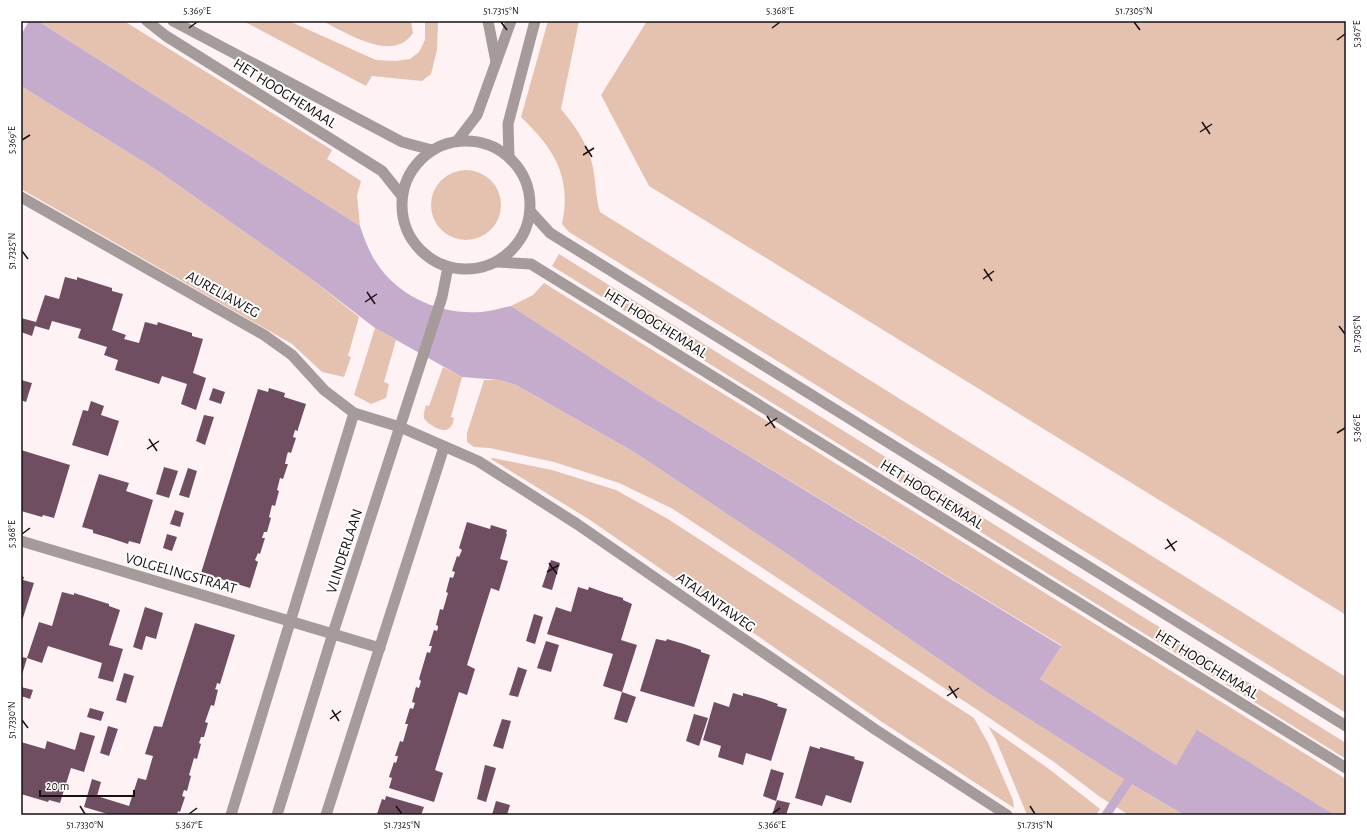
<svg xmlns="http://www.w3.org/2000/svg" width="1367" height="836" font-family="'Alegreya Sans',sans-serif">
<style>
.green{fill:#e5c1b0}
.water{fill:#c6accc}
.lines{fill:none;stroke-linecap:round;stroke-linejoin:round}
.stream{stroke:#c6accc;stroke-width:9}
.building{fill:#6f4e62}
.service{stroke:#a49b9a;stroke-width:11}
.minor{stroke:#a49b9a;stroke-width:11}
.tertiary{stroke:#a49b9a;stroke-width:11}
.ticks{fill:none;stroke:#171012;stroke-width:1.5}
.labels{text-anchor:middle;stroke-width:4;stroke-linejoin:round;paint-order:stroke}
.street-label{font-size:15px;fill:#171012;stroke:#fff}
.neatline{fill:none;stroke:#171012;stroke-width:1.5}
.ticks-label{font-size:10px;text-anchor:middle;fill:#171012}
</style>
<rect width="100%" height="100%" fill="#fff2f4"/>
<!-- green -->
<g class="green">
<polygon points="38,21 124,21 332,150 327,159 361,181 357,196 360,226"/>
<polygon points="243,21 289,21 376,60 396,61 410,59 419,52 425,40 425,21 438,21 437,50 431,74 422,81 372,76 366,86"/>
<path d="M 322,21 L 411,21 L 413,33 C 393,64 346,32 322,21 Z"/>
<path d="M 548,21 L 579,21 L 561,109 C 575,126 586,141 592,163 C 596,179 595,196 600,212 L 1346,677 L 1346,713 L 569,232 L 562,224 C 572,176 554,149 521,117 Z"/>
<polygon points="647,21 1346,21 1346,615 649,186 601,95"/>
<polygon points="21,86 155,169 310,278 359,317 348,356 351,357 344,377 322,372 292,344 21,189"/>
<circle cx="466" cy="205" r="35"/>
<polygon points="559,254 1346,743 1346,759 552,266"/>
<polygon points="544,283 1346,779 1346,815 1335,815 1198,731 1176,765 1040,679 1061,645 647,394 511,306 533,295"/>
<polygon points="375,328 396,340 384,382 389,384 386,398 371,404 354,395"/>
<path d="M 443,367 L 462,377 L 451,417 L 454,418 C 453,422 452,427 448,429 C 442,433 427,424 424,418 C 423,414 425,409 426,405 L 429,406 Z"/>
<polygon points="484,380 500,380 516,385 634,452 790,556 985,691 1128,782 1184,815 1129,815 1100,797 1054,762 979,711 673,509 619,483 554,462 490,448 474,447 467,442 467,433"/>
<polygon points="493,458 552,470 616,490 668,519 974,718 988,743 1013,800 1014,808 882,722 590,520 491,459"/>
<polygon points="988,726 1049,769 1100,809 1096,815 1027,815 996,740"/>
</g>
<!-- water -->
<path class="water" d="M 29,21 L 38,21 L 360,226 C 364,238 369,252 376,262 C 398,297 441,315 481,312 C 491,311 502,308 511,306 L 647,394 L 1061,646 L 1040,679 L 1176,765 L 1197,730 L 1335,815 L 1184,815 L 1128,782 L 985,691 L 790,556 L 634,452 L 516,385 L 500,380 L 462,377 L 375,328 L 310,278 L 155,169 L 21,86 L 21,35 Z"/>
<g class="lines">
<!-- stream -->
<polyline class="stream" points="1106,815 1128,782"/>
</g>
<!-- building -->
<g class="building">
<polygon points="65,277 77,280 77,277 96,283 112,288 112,291 123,294 112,330 126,335 124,339 139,343 145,322 157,325 158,322 192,333 192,336 203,339 193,373 206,378 196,410 181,404 187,384 162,376 159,384 115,370 118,360 104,355 107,347 78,338 81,329 52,321 49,330 35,326 32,336 21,332 21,318 36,322 45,295 59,299"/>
<polygon points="21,380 32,383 26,402 21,400"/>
<polygon points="213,388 225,392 221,404 209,400"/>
<polygon points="269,388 285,393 284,397 306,404 298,429 298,431 295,430 293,437 296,438 291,453 288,452 287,455 285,464 288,464 283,479 280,478 277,490 279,491 275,506 272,505 269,517 271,518 267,532 264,532 262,538 265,538 260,554 258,553 255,560 258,562 250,588 201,573 258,389 268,392"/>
<polygon points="91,401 104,406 101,415 119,421 108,456 72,445 83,410 88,411"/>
<polygon points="204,415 214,417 205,445 196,441"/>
<polygon points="21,450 70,465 54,518 43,515 42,517 21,511"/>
<polygon points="164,467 178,471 169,498 156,494"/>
<polygon points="188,468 197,471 189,498 179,495"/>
<polygon points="99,474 129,483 126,491 153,500 140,544 129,541 128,544 110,538 93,533 93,530 82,527"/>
<polygon points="175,510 184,513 180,527 170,524"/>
<polygon points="467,522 490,529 491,525 507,530 506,534 507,534 500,559 508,561 499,591 491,588 467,665 475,669 467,695 459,692 435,770 443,773 434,802 389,788 392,778 389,777 394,762 396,763 397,760 398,756 395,756 400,741 403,742 408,724 405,724 410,708 413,709 415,703 412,702 416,687 419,688 421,681 419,679 427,652 430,653 432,646 429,646 434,630 437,631 438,628 438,626 436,625 440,609 443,610 448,593 446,592 450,577 453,578 455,572 452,571 457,556 459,557 462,550 459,548"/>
<polygon points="167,534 177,537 172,551 163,548"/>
<polygon points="551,560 560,563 552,590 542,587"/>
<polygon points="21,576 24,577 23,580 34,583 21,624"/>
<polygon points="578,587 588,590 589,587 606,593 623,598 623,600 632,604 621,640 637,645 622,692 603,686 613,654 547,634 556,607 571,612"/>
<polygon points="62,592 74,595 74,593 109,604 109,606 120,610 109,645 123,649 113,682 98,678 102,663 48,646 42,663 27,658 39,622 52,626"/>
<polygon points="145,607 163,613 156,639 146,636 142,650 133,647"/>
<polygon points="534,614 543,617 535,644 526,641"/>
<polygon points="195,623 235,635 220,684 217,683 216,687 215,689 218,690 214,706 211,705 205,722 208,723 204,737 201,737 199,743 201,744 197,759 194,758 189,775 191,776 187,791 184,790 182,796 185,797 180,812 178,811 177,815 111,815 84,807 92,779 101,782 97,796 129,806 138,778 146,780 153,756 145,754 154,726 162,727"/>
<polygon points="656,639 666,641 667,639 684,644 701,650 701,652 710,655 694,707 640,691"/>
<polygon points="546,641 559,645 551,672 537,668"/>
<polygon points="21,657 27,658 21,678"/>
<polygon points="518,667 527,670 518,697 509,695"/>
<polygon points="124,673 134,676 126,703 116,700"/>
<polygon points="21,687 33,690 30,699 21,696"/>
<polygon points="622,692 636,697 627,723 614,719"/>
<polygon points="733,693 743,696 743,693 761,698 778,704 777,706 787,709 771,761 746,753 743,765 740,764 718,757 721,746 703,740 714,702 729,707"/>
<polygon points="90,708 104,712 101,721 87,717"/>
<polygon points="694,714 708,718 699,746 686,741"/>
<polygon points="502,719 511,721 503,749 493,746"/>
<polygon points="108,726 118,729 109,756 100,753"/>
<polygon points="80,732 95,736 84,772 71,768 60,803 49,800 48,802 21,794 21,742 45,749 47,741 75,750"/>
<polygon points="810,746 820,749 820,747 855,757 854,759 864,762 851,803 826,795 822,806 795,798"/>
<polygon points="485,765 496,768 486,802 477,799"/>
<polygon points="771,769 784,773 776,801 763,796"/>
<polygon points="386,796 424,807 421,815 377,814 382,799 385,800"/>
<polygon points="777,800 790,803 786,815 772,815"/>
<polygon points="496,801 510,805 507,815 492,815"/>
</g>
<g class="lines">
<!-- service -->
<polyline class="service" points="488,21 496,62"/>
<!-- minor -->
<g class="minor">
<polyline points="147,21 166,36 382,171 402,196"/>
<polyline points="173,21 402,142 432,150"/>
<polyline points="21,197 264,335 292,355 324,390 354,413 400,427 478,461 577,524 876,730 1007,815"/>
<polyline points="21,541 380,648"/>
<polyline points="231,815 354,413"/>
<polyline points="277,815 333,633 442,297 448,267"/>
<polyline points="326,815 444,447"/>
</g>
<!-- tertiary -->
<g class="tertiary">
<circle cx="466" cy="205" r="64"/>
<polyline points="457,141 477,115 511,21"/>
<polyline points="509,157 508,124 535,21"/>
<polyline points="530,211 550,233 1346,726"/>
<polyline points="497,262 531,264 1346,768"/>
</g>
</g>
<!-- ticks -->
<path class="ticks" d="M 501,22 L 507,30M 1134,22 L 1140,30M 189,28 L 197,22M 772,28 L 780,22M 1337,40 L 1345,34M 1202,122 L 1210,134M 1200,132 L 1212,124M 22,140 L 30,135M 585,146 L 592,157M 583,155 L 594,148M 22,251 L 28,259M 984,269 L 992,281M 983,279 L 994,271M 367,292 L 375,304M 365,302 L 377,294M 1339,326 L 1345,334M 767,416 L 775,428M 765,426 L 777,418M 1337,433 L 1345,428M 149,439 L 157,451M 147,449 L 159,441M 22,534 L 30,528M 1167,539 L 1175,551M 1165,549 L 1177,541M 549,563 L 557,574M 547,572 L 559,565M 949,686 L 957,698M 947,696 L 959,688M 332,710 L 339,721M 330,719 L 341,711M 22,720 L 28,728M 80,806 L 85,814M 396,806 L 402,814M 1030,806 L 1035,814M 189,814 L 197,808M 772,814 L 780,808"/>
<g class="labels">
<!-- street labels -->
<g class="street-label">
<text transform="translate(285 93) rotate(32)" y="5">HET HOOGHEMAAL</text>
<text transform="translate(223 294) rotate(29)" y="5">AURELIAWEG</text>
<text transform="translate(656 323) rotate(32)" y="5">HET HOOGHEMAAL</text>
<text transform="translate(932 494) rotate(32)" y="5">HET HOOGHEMAAL</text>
<text transform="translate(344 551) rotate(-72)" y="5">VLINDERLAAN</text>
<text transform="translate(181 573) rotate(16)" y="5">VOLGELINGSTRAAT</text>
<text transform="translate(716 602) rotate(35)" y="5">ATALANTAWEG</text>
<text transform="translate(1207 664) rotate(32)" y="5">HET HOOGHEMAAL</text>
</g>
</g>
<!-- border -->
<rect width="1367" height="836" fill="none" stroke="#ffffff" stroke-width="44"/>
<!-- scale -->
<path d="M40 790v6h94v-6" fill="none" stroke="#171012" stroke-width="2"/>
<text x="46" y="790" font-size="12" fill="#171012" stroke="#ffffff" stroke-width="3" paint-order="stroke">20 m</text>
<rect x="22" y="22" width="1323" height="792" class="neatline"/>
<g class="ticks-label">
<text x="197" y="14">5.369°E</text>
<text x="501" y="14">51.7315°N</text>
<text x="780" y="14">5.368°E</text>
<text x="1134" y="14">51.7305°N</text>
<text transform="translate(1356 34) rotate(-90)" y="4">5.367°E</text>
<text transform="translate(11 140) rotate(-90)" y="4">5.369°E</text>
<text transform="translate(11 251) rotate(-90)" y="4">51.7325°N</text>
<text transform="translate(1356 334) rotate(-90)" y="4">51.7305°N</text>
<text transform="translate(1356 428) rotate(-90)" y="4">5.366°E</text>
<text transform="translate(11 534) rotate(-90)" y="4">5.368°E</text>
<text transform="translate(11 720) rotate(-90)" y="4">51.7330°N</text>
<text x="85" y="828">51.7330°N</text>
<text x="189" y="828">5.367°E</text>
<text x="402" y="828">51.7325°N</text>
<text x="772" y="828">5.366°E</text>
<text x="1035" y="828">51.7315°N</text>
</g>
</svg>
